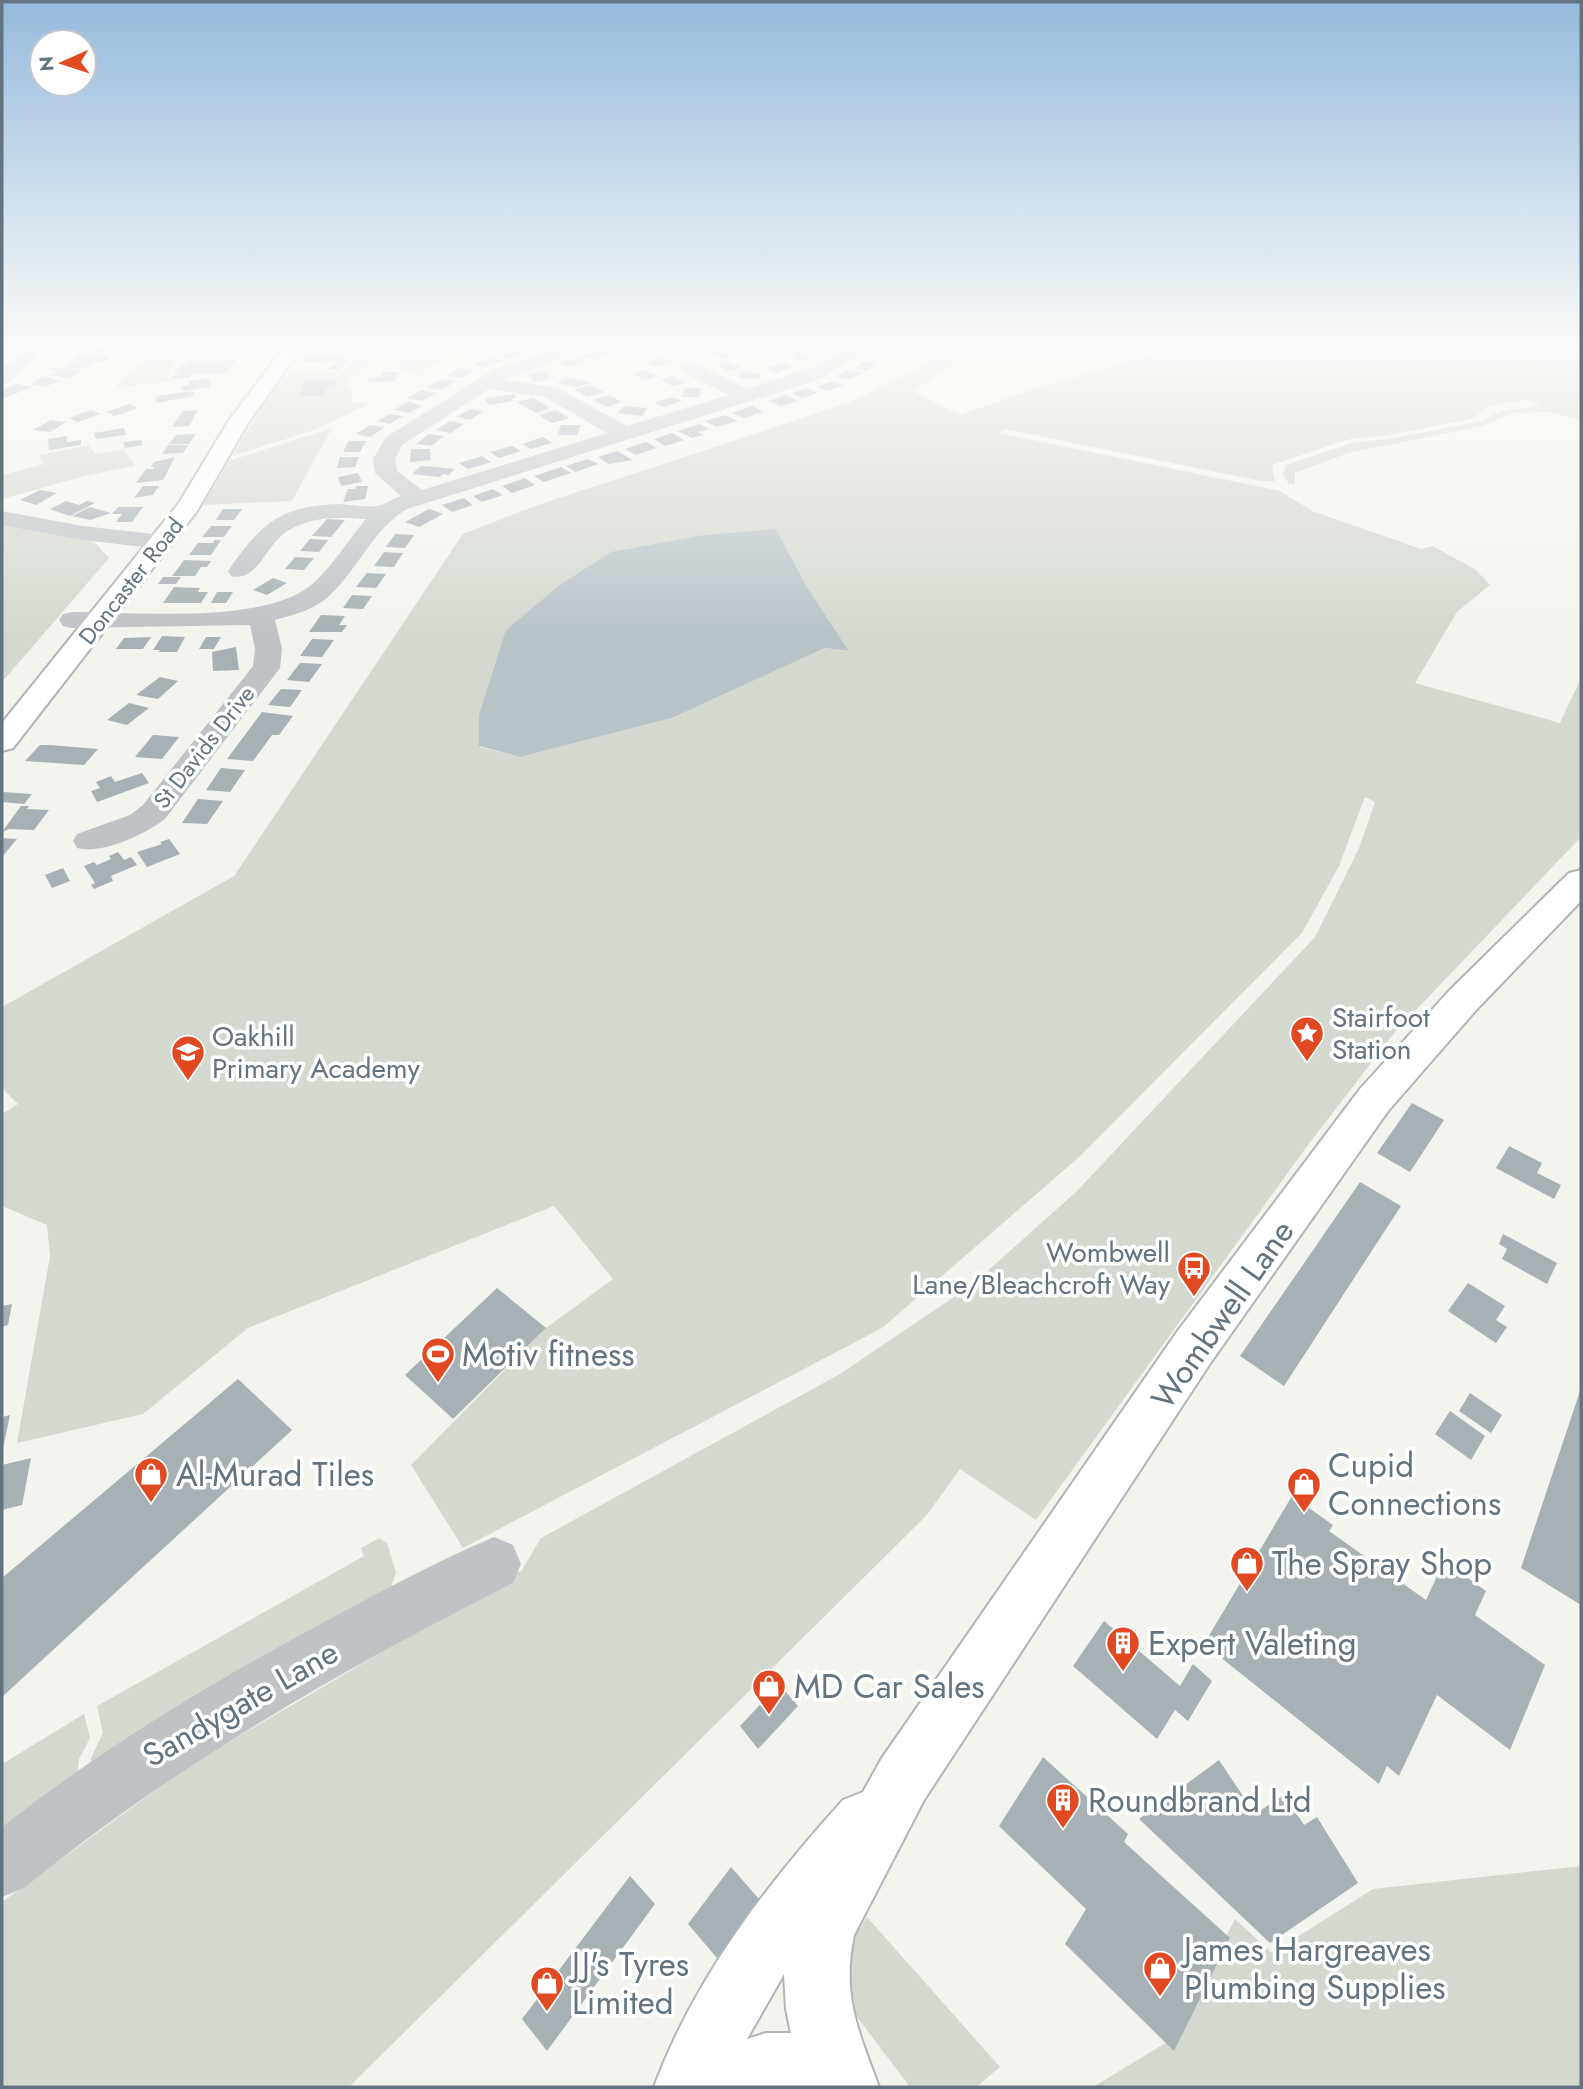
<svg xmlns="http://www.w3.org/2000/svg" width="1583" height="2089" font-family="Jost,sans-serif">
<style>
.green{fill:#d3d9cf;fill-rule:evenodd}
.water{fill:#b9c4c9}
.building{fill:#a7b0b4}
.lines{fill:none;stroke-linecap:round;stroke-linejoin:round}
.major-casing{stroke:#b0b5b8;stroke-width:4}
.highway-casing{stroke:#b0b4b7;stroke-width:4}
.minor{fill:#bfc3c6;fill-rule:evenodd}
.major{fill:#fff;fill-rule:evenodd}
.highway{fill:#fff;fill-rule:evenodd}
.labels{text-anchor:middle;stroke-width:7;stroke-linejoin:round;paint-order:stroke}
.far-street-label{font-size:23px;fill:#637480;stroke:#fff}
.poi-label{font-size:28px;fill:#637480;stroke:#fff;text-anchor:start}
.near-street-label{font-size:33px;fill:#637480;stroke:#fff}
.near-poi-label{font-size:33px;fill:#637480;stroke:#fff;text-anchor:start}
</style>
<rect width="100%" height="100%" fill="#f4f4ef"/>
<!-- green -->
<g class="green">
<path d="M 177,343 L 199,343 L 176,361 L 166,378 L 171,381 L 116,388 C 129,362 159,362 177,343 Z"/>
<polygon points="306,343 401,343 425,348 437,347 445,343 487,343 467,355 433,364 419,376 404,372 394,362 368,361 372,365 349,378 346,384 352,391 351,403 373,402 314,430 232,456 272,391 293,371 343,372 355,361 339,355 302,353 301,349"/>
<path d="M 960,343 L 992,343 L 947,367 L 913,391 L 960,415 L 1022,393 L 1191,343 L 1575,343 L 1581,350 L 1581,420 L 1549,412 L 1513,413 L 1482,426 L 1348,453 L 1295,473 L 1295,485 L 1289,484 L 1283,475 L 1286,465 L 1355,442 L 1389,439 L 1483,421 L 1500,411 L 1540,406 L 1531,400 L 1507,402 L 1486,407 L 1474,418 L 1383,436 L 1349,439 L 1272,465 L 1275,481 L 1262,481 L 1005,429 L 999,433 L 1280,491 L 1312,511 L 1421,549 L 1433,546 L 1476,570 L 1490,585 L 1457,612 L 1415,683 L 1560,723 L 1581,678 L 1581,837 L 1395,1032 L 1308,1145 L 1036,1520 L 960,1469 L 926,1516 L 349,2087 L 2,2087 L 2,1902 L 193,1763 L 522,1570 L 541,1538 L 840,1374 L 973,1284 L 1077,1191 L 1315,937 L 1359,848 L 1375,802 L 1365,797 L 1339,866 L 1302,933 L 1078,1158 L 882,1328 L 463,1548 L 411,1465 L 546,1328 L 613,1279 L 554,1206 L 248,1328 L 143,1414 L 17,1443 L 50,1256 L 47,1225 L 2,1206 L 2,1114 L 18,1104 L 2,1088 L 2,1007 L 234,876 L 463,534 L 538,505 L 848,403 L 934,360 ZM 776,529 L 807,587 L 849,651 L 825,648 L 672,718 L 520,757 L 479,747 Z"/>
<polygon points="332,428 292,501 203,505 229,461"/>
<polygon points="89,445 95,454 124,449 135,466 84,476 2,499 2,475 44,464 39,455"/>
<polygon points="2,524 94,542 109,558 2,682"/>
<polygon points="379,1538 387,1543 396,1573 390,1590 91,1769 91,1758 103,1733 97,1706 364,1556 361,1548"/>
<polygon points="84,1714 90,1738 79,1759 77,1779 2,1833 2,1764"/>
<polygon points="1581,1866 1581,2087 1093,2087 1172,2039 1235,1919 1272,1953 1373,1889"/>
<polygon points="867,1917 1000,2067 976,2087 910,2087 848,2005 843,1955"/>
</g>
<!-- water -->
<polygon class="water" points="776,529 807,587 849,651 825,648 672,718 520,757 479,746 479,715 506,630 560,585 611,552 705,535"/>
<!-- building -->
<g class="building">
<polygon points="538,343 548,346 532,352 522,347"/>
<polygon points="87,345 97,345 96,347 113,347 107,352 84,352 87,350 82,350"/>
<polygon points="601,349 610,353 593,359 583,355"/>
<polygon points="719,349 726,352 734,355 722,359 708,353"/>
<polygon points="515,350 526,354 510,359 499,355"/>
<polygon points="807,352 810,360 795,361 792,353"/>
<polygon points="79,355 111,356 104,362 95,361 84,369 64,368 78,358 74,358"/>
<polygon points="306,356 345,357 342,360 349,360 339,370 328,369 337,361 302,362"/>
<polygon points="493,357 503,361 484,368 474,364"/>
<polygon points="577,357 586,361 569,367 559,363"/>
<polygon points="662,357 673,361 656,367 646,363"/>
<polygon points="236,360 225,374 193,374 189,378 169,379 177,374 179,372 174,372 180,365 185,365 189,361"/>
<polygon points="728,361 740,367 728,371 716,365"/>
<polygon points="864,361 877,364 867,371 854,368"/>
<polygon points="783,363 793,367 777,373 766,368"/>
<polygon points="52,368 79,370 76,372 79,373 68,378 50,375 58,371 48,370"/>
<polygon points="460,368 475,370 462,378 447,376"/>
<polygon points="645,370 651,373 658,376 645,380 632,374"/>
<polygon points="847,370 861,373 849,380 836,377"/>
<polygon points="545,371 551,378 534,382 528,374"/>
<polygon points="383,372 400,372 394,382 367,382 370,377 381,377"/>
<polygon points="740,372 760,373 759,378 739,378"/>
<polygon points="44,376 59,381 45,387 31,384"/>
<polygon points="674,376 686,383 672,386 661,379"/>
<polygon points="567,377 576,379 591,383 577,387 557,383"/>
<polygon points="209,378 211,387 182,391 181,386 190,385 189,381"/>
<polygon points="315,379 338,382 333,387 328,387 322,396 299,396 305,387 300,387 305,381"/>
<polygon points="441,379 456,381 442,390 427,387"/>
<polygon points="834,381 844,385 827,391 817,386"/>
<polygon points="17,384 32,387 2,399 2,390"/>
<polygon points="591,385 604,392 588,397 575,390"/>
<polygon points="685,388 701,388 699,397 682,397"/>
<polygon points="808,388 818,393 802,398 792,393"/>
<polygon points="422,390 437,393 422,401 407,398"/>
<polygon points="193,391 194,396 157,403 156,396"/>
<polygon points="514,394 516,398 511,398 513,401 489,405 484,399"/>
<polygon points="609,395 622,402 607,407 593,400"/>
<polygon points="785,395 798,401 781,406 769,401"/>
<polygon points="673,397 682,401 663,407 654,402"/>
<polygon points="533,398 549,407 547,408 549,409 536,413 517,402"/>
<polygon points="409,401 422,406 409,413 394,410"/>
<polygon points="129,404 138,408 115,416 106,412"/>
<polygon points="624,406 636,407 647,408 642,416 617,413"/>
<polygon points="752,406 763,412 744,418 732,413"/>
<polygon points="470,409 484,411 470,420 456,417"/>
<polygon points="91,410 100,414 78,422 69,418"/>
<polygon points="198,410 189,426 172,427 183,411"/>
<polygon points="556,410 569,418 552,423 539,415"/>
<polygon points="390,414 403,416 390,424 377,421"/>
<polygon points="725,415 737,421 716,427 705,421"/>
<polygon points="51,420 66,422 50,432 33,430"/>
<polygon points="450,421 464,424 451,433 436,430"/>
<polygon points="699,424 710,429 698,432 703,435 692,438 678,431"/>
<polygon points="370,425 385,427 370,437 356,434"/>
<polygon points="561,425 581,425 577,435 558,435"/>
<polygon points="124,428 126,435 96,439 94,433"/>
<polygon points="672,433 684,440 665,446 654,439"/>
<polygon points="196,434 189,444 169,444 176,435"/>
<polygon points="429,434 444,436 431,446 416,444"/>
<polygon points="67,436 67,442 81,440 81,445 49,450 48,439"/>
<polygon points="543,437 552,443 531,449 522,444"/>
<polygon points="141,440 143,445 125,448 123,442"/>
<polygon points="349,441 366,441 360,452 343,452"/>
<polygon points="646,442 657,448 636,455 625,449"/>
<polygon points="168,445 188,445 183,453 162,454"/>
<polygon points="512,446 521,451 499,458 490,452"/>
<polygon points="411,449 430,449 431,460 410,462"/>
<polygon points="617,451 633,460 609,464 598,457"/>
<polygon points="482,456 491,462 468,469 459,463"/>
<polygon points="175,457 163,480 136,483 146,469 153,469 154,467 151,467 154,462"/>
<polygon points="340,457 359,457 355,467 337,468"/>
<polygon points="588,459 598,464 576,472 566,466"/>
<polygon points="421,466 437,467 454,469 449,475 443,474 440,477 412,474"/>
<polygon points="561,467 571,473 544,482 534,476"/>
<polygon points="358,473 362,482 341,486 338,477"/>
<polygon points="525,478 535,485 512,493 502,486"/>
<polygon points="143,486 159,486 153,495 134,498"/>
<polygon points="356,486 368,486 365,499 343,502 348,489 355,489"/>
<polygon points="493,489 503,495 482,502 473,496"/>
<polygon points="40,490 57,493 36,505 20,500"/>
<polygon points="464,498 473,505 452,512 442,505"/>
<polygon points="66,501 79,505 87,501 95,503 70,516 50,509"/>
<polygon points="90,507 111,513 90,520 72,516"/>
<polygon points="118,507 143,507 132,522 116,522 122,514 112,514"/>
<polygon points="223,509 242,509 234,520 216,520"/>
<polygon points="429,509 443,514 419,527 405,522"/>
<polygon points="327,519 345,520 331,537 312,536"/>
<polygon points="211,526 232,526 224,537 202,537"/>
<polygon points="395,534 414,535 405,548 386,547"/>
<polygon points="310,539 328,540 319,552 300,551"/>
<polygon points="215,540 221,540 211,555 189,555 198,543 213,543"/>
<polygon points="384,552 403,553 394,567 374,566"/>
<polygon points="295,557 314,558 304,570 285,569"/>
<polygon points="184,560 211,561 207,567 201,567 195,576 172,576"/>
<polygon points="367,573 386,574 376,588 356,587"/>
<polygon points="163,577 181,577 176,584 158,584"/>
<polygon points="273,578 287,583 267,595 253,590"/>
<polygon points="174,587 200,588 198,592 208,592 201,603 163,603"/>
<polygon points="217,592 233,592 226,603 211,603"/>
<polygon points="352,595 372,596 363,609 343,608"/>
<polygon points="321,615 345,616 339,625 347,625 342,632 309,632"/>
<polygon points="162,636 185,637 177,652 158,652 160,650 153,650"/>
<polygon points="151,637 143,649 116,649 124,638"/>
<polygon points="206,637 221,637 214,649 199,649"/>
<polygon points="312,639 334,640 322,657 300,656"/>
<polygon points="236,647 239,670 213,671 212,652"/>
<polygon points="300,663 322,664 309,682 287,680"/>
<polygon points="160,677 178,681 158,699 136,695"/>
<polygon points="281,689 302,690 290,707 268,705"/>
<polygon points="129,703 149,708 127,725 107,720"/>
<polygon points="262,712 293,716 279,735 272,735 253,761 227,759"/>
<polygon points="153,735 179,737 162,759 135,757"/>
<polygon points="40,745 50,745 98,749 84,765 25,761"/>
<polygon points="221,768 245,770 230,792 206,790"/>
<polygon points="142,773 149,783 97,802 91,791 100,788 96,782 111,776 115,782"/>
<polygon points="3,792 32,794 24,804 2,802"/>
<polygon points="198,799 223,801 207,824 182,823"/>
<polygon points="21,806 29,806 27,809 49,810 34,830 9,829 2,832"/>
<polygon points="2,838 17,839 2,857"/>
<polygon points="169,839 180,854 147,867 137,852 162,844 160,842"/>
<polygon points="118,852 124,860 131,857 137,865 111,876 113,881 94,889 91,885 95,883 84,866 94,862 97,865 111,859 109,856"/>
<polygon points="63,868 70,881 52,888 45,875"/>
<polygon points="1412,1103 1444,1120 1410,1172 1377,1153"/>
<polygon points="1509,1146 1542,1163 1537,1173 1561,1185 1554,1199 1496,1168"/>
<polygon points="1360,1182 1401,1206 1284,1386 1240,1356"/>
<polygon points="1503,1234 1557,1263 1547,1284 1502,1259 1507,1249 1499,1244"/>
<polygon points="1468,1283 1505,1306 1496,1320 1507,1327 1496,1343 1448,1311"/>
<polygon points="497,1288 546,1328 453,1419 405,1375"/>
<polygon points="12,1304 8,1325 2,1327 2,1306"/>
<polygon points="238,1379 292,1430 2,1697 2,1578"/>
<polygon points="1581,1388 1581,1605 1521,1568"/>
<polygon points="1470,1393 1502,1415 1491,1433 1459,1411"/>
<polygon points="1450,1411 1485,1436 1471,1460 1435,1434"/>
<polygon points="10,1415 3,1449 2,1449 2,1417"/>
<polygon points="31,1458 22,1505 2,1510 2,1465"/>
<polygon points="1292,1496 1333,1525 1329,1531 1426,1600 1444,1561 1486,1591 1475,1615 1545,1665 1510,1750 1437,1695 1399,1776 1387,1766 1379,1784 1204,1644"/>
<polygon points="1104,1621 1180,1686 1193,1664 1212,1681 1188,1721 1175,1710 1157,1739 1073,1666"/>
<polygon points="779,1684 798,1706 758,1749 740,1726"/>
<polygon points="1043,1757 1128,1834 1124,1842 1230,1938 1174,2051 1065,1944 1086,1909 999,1826"/>
<polygon points="1219,1760 1255,1814 1284,1795 1304,1825 1317,1817 1358,1883 1270,1943 1139,1819"/>
<polygon points="731,1867 759,1899 717,1958 688,1924"/>
<polygon points="630,1876 655,1904 547,2051 522,2019"/>
</g>
<g class="lines">
<!-- major casing -->
<g class="major-casing">
<path id="major" d="M 1581,870 L 1581,901 L 1476,1010 L 1388,1111 L 1211,1362 L 924,1800 L 854,1935 C 841,1996 859,2032 879,2087 L 654,2087 C 694,1979 766,1885 843,1800 L 863,1792 L 882,1758 L 1177,1332 L 1360,1089 L 1450,990 L 1569,873 ZM 784,1974 L 786,2009 L 791,2033 L 766,2033 L 747,2039 Z"/>
</g>
<!-- highway casing -->
<g class="highway-casing">
<polygon id="highway" points="287,343 305,343 248,423 197,511 13,748 2,751 2,723 179,503 228,422"/>
</g>
<!-- minor -->
<g class="minor">
<polygon points="31,343 50,343 9,383 2,385 2,369"/>
<path d="M 572,343 L 597,343 L 594,347 L 504,380 L 557,388 L 627,426 L 729,395 L 680,371 L 678,367 L 680,363 L 694,363 L 748,389 L 813,367 L 854,343 L 875,343 L 827,375 L 808,383 L 407,509 C 373,529 359,568 330,595 C 316,609 294,615 275,620 L 282,649 L 280,668 L 165,819 C 146,834 101,855 77,848 L 73,841 L 77,834 L 130,815 L 143,805 L 253,666 L 255,649 L 250,625 L 72,628 L 63,626 L 59,620 L 63,614 L 72,612 C 134,612 262,624 310,586 C 330,570 349,539 366,519 C 339,517 309,516 286,532 C 265,546 257,583 231,576 L 228,571 C 260,525 279,506 338,504 C 351,504 364,508 376,506 C 384,506 393,498 401,496 L 375,473 L 373,459 L 386,437 L 493,370 ZM 489,389 L 545,397 L 607,433 L 422,490 L 397,471 L 395,459 L 402,445 Z"/>
<polygon points="2,511 83,526 162,535 170,537 174,542 170,547 162,549 83,540 2,525"/>
<path d="M 494,1537 L 513,1545 L 521,1564 L 513,1583 C 338,1672 177,1764 24,1888 L 2,1897 L 2,1827 C 104,1747 214,1681 328,1620 C 382,1591 437,1561 494,1537 Z"/>
</g>
<!-- major -->
<use href="#major" class="major"/>
<!-- highway -->
<use href="#highway" class="highway"/>
</g>
<!-- sky -->
<linearGradient id="sky" x2="0" y2="1"><stop stop-color="#95badc"/><stop offset="0.54" stop-color="#fafaf8"/><stop offset="1" stop-color="#fafaf8" stop-opacity="0"/></linearGradient>
<rect width="1583" height="635" fill="url(#sky)"/>
<!-- icons -->
<defs>
<g id="sight-pin" transform="scale(1.75)"><path d="M0 17L-7.5 6A9.5 9.5 0 1 1 7.5 6Z" fill="#e14922" stroke="#fff"/><path d="M0-6L1.8-2.2L6-1.7L2.9 1.2L3.7 5.4L0 3.3L-3.7 5.4L-2.9 1.2L-6-1.7L-1.8-2.2Z" fill="#fff"/></g>
<g id="school-pin" transform="scale(1.75)"><path d="M0 17L-7.5 6A9.5 9.5 0 1 1 7.5 6Z" fill="#e14922" stroke="#fff"/><path d="M0-5L7-2L0 1L-7-2ZM-4 1L0 2.5L4 1V4Q0 6-4 4Z" fill="#fff"/></g>
<g id="bus-pin" transform="scale(1.75)"><path d="M0 17L-7.5 6A9.5 9.5 0 1 1 7.5 6Z" fill="#e14922" stroke="#fff"/><path d="M-5-6H5V4H4V6H2V4H-2V6H-4V4H-5ZM-3.5-4V0h7V-4ZM-3.5 1.2v1.5H-2V1.2ZM2 1.2v1.5H3.5V1.2Z" fill="#fff"/></g>
<g id="stadium-pin" transform="scale(1.75)"><path d="M0 17L-7.5 6A9.5 9.5 0 1 1 7.5 6Z" fill="#e14922" stroke="#fff"/><path d="M0-5a6.5 5 0 1 0 0 10a6.5 5 0 1 0 0-10ZM-3.5-1.8h7v3.6h-7Z" fill="#fff"/></g>
<g id="shop-pin" transform="scale(1.75)"><path d="M0 17L-7.5 6A9.5 9.5 0 1 1 7.5 6Z" fill="#e14922" stroke="#fff"/><path d="M-5-2.5h2.3a2.7 3.5 0 0 1 5.4 0H5L5.5 6h-11ZM-1.5-2.5h3a1.5 2.3 0 0 0-3 0Z" fill="#fff"/></g>
<g id="building-pin" transform="scale(1.75)"><path d="M0 17L-7.5 6A9.5 9.5 0 1 1 7.5 6Z" fill="#e14922" stroke="#fff"/><path d="M-4-6H4V6H1V3H-1V6H-4ZM-2.5-4.3h1.7v1.8h-1.7ZM.8-4.3h1.7v1.8H.8ZM-2.5-1h1.7V.8h-1.7ZM.8-1h1.7V.8H.8Z" fill="#fff"/></g>
</defs>
<g fill-rule="evenodd">
<use href="#sight-pin" x="1307" y="1033"/>
<use href="#school-pin" x="188" y="1052"/>
<use href="#bus-pin" x="1194" y="1268"/>
<use href="#stadium-pin" x="438" y="1354"/>
<use href="#shop-pin" x="151" y="1474"/>
<use href="#shop-pin" x="1304" y="1484"/>
<use href="#shop-pin" x="1247" y="1563"/>
<use href="#building-pin" x="1123" y="1643"/>
<use href="#shop-pin" x="769" y="1686"/>
<use href="#building-pin" x="1063" y="1800"/>
<use href="#shop-pin" x="1160" y="1968"/>
<use href="#shop-pin" x="547" y="1983"/>
</g>
<g class="labels">
<!-- far-street labels -->
<g class="far-street-label">
<text transform="translate(131 581) rotate(-52)" y="8">Doncaster Road</text>
<text transform="translate(204 747) rotate(-52)" y="8">St Davids Drive</text>
</g>
<!-- poi labels -->
<g class="poi-label">
<text x="1332" y="1027">Stairfoot<tspan x="1332" dy="32">Station</tspan></text>
<text x="212" y="1046">Oakhill<tspan x="212" dy="32">Primary Academy</tspan></text>
<text x="1170" y="1262" text-anchor="end">Wombwell<tspan x="1170" dy="32">Lane/Bleachcroft Way</tspan></text>
</g>
<!-- near-street labels -->
<g class="near-street-label">
<text transform="translate(1222 1314) rotate(-55)" y="12">Wombwell Lane</text>
<text transform="translate(240 1703) rotate(-30)" y="12">Sandygate Lane</text>
</g>
<!-- near-poi labels -->
<g class="near-poi-label">
<text x="462" y="1366">Motiv fitness</text>
<text x="1328" y="1477">Cupid<tspan x="1328" dy="38">Connections</tspan></text>
<text x="176" y="1486">Al-Murad Tiles</text>
<text x="1272" y="1575">The Spray Shop</text>
<text x="1148" y="1655">Expert Valeting</text>
<text x="794" y="1698">MD Car Sales</text>
<text x="1088" y="1812">Roundbrand Ltd</text>
<text x="1184" y="1961">James Hargreaves<tspan x="1184" dy="38">Plumbing Supplies</tspan></text>
<text x="572" y="1976">JJ's Tyres<tspan x="572" dy="38">Limited</tspan></text>
</g>
</g>
<!-- border -->
<rect width="1583" height="2089" fill="none" stroke="#637480" stroke-width="7"/>
<!-- north arrow -->
<g transform="translate(63 63) rotate(267)"><circle r="33" fill="#ffffff" stroke="#c1c7cc" stroke-width="2"/>
<path d="M0-5L12 26L0 18L-12 26Z" fill="#e14922"/>
<text y="-10" font-size="19" font-weight="bold" text-anchor="middle" fill="#637480">N</text>
</g>
</svg>
